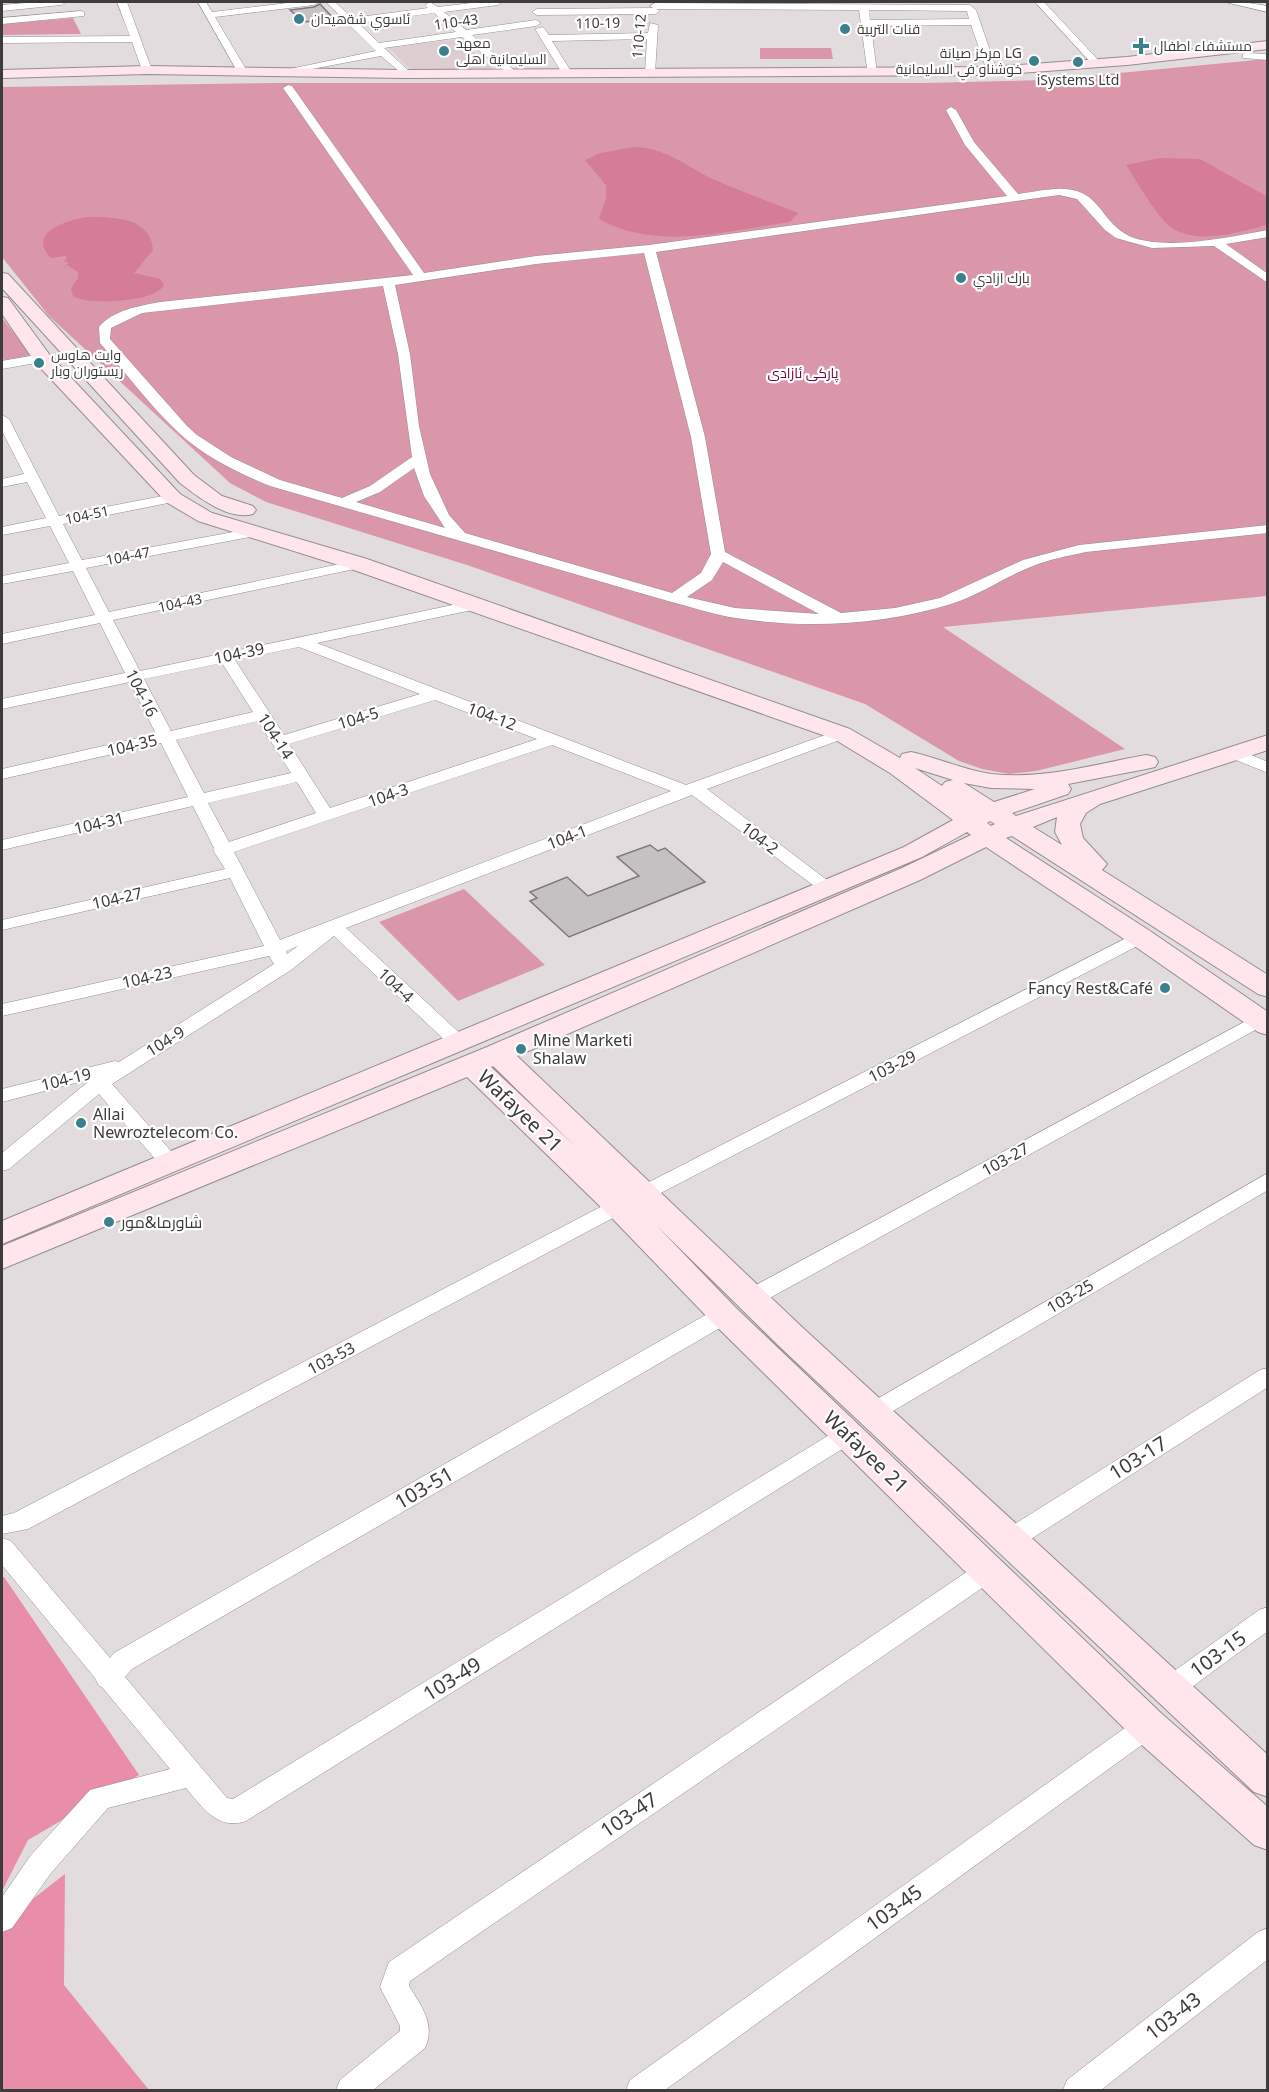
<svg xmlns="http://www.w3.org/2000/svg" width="1269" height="2092" font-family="'Noto Sans',Cairo,sans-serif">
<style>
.built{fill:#dbcdd0}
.green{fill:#da97aa}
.forest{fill:#e98ea8}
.water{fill:#d57c96}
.building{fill:#c5c0c1;stroke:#7d797a;stroke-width:1.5}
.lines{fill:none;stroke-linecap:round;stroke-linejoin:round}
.street-casing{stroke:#938e90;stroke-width:1}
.secondary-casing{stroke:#938e90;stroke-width:2}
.street{fill:#fff;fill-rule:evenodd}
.secondary{fill:#ffe5ec;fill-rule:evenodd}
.poi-dot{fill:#3b808d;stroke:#fff;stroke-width:2}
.labels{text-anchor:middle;stroke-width:4.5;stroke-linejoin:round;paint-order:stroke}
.far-poi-label{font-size:14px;fill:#3d3b3b;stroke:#fff;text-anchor:start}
.far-street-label{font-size:14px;fill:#3d3b3b;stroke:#fff}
.far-park-label{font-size:14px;fill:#720138;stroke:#fff}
.street-label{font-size:16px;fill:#3d3b3b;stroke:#fff}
.poi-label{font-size:16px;fill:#3d3b3b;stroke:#fff;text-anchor:start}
.near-street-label{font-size:20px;fill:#3d3b3b;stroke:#fff}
</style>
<rect width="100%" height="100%" fill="#e2dcde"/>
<!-- built -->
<polygon class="built" points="459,39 493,69 412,71 389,48"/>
<!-- green -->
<g class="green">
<polygon points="73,18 81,34 2,35 2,24"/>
<polygon points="760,48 831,48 833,59 760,59"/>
<polygon points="1267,59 1267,596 943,627 1125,749 1036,771 1009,774 982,769 959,761 865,704 467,565 266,502 230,483 49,316 2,257 2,87 276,83 925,83 1045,80"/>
<polygon points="2,318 31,355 2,360"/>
<polygon points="464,889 545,965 458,1001 379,922"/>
</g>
<!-- forest -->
<g class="forest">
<polygon points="2,1577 4,1577 139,1775 28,1840 2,1891"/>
<polygon points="65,1874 64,1985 149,2090 2,2090 2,1923"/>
</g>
<!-- water -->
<g class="water">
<path d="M 634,147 C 666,147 688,168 715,180 C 743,192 770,202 798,213 L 790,222 C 733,230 675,247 619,228 C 612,225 605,224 599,218 L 606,199 L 606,185 L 585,160 L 600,153 Z"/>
<path d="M 1160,158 L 1200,159 L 1266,196 L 1267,225 C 1239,232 1199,245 1172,228 C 1158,219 1136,180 1126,165 Z"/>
<path d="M 86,217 C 111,217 151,216 153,250 L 134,273 L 160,279 L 164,285 C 157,302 88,306 73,296 L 71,288 L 78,278 L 78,272 L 67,265 L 69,263 L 64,261 L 67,258 L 65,256 L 51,258 C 27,233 65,221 86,217 Z"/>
</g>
<!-- building -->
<g class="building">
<polygon points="320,4 334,19 304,22 290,10 314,7"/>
<polygon points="650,845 658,851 665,848 705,882 569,937 530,901 537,898 530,892 567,877 588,896 639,876 617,857"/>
</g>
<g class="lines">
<!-- street casing -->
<g class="street-casing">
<g id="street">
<polygon points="39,2 66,2 61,5 2,11 2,5"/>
<polygon points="117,2 127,2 152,70 151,72 142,70 132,42 2,43 2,37 130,36"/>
<polygon points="198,2 206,2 212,12 296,2 319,2 314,5 215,17 247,71 242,74 237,71"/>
<path d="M 326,2 L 335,2 L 352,18 L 428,8 L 425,5 L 430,2 L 438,7 L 480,2 L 502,2 L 498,5 L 444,12 L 466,30 L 536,20 L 541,23 L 536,26 L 472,35 L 515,71 L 516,73 L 511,76 L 462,37 L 384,48 L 410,72 L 410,76 L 406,77 L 381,56 L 285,74 L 285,70 L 376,51 ZM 434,13 L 456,32 L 379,43 L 358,23 Z"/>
<polygon points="1035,2 1044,2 1100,62 1100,66 1094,66"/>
<polygon points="1225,2 1242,2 1268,6 1268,12"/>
<path d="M 655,3 L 970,5 L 976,10 L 997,71 L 992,74 L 987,71 L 971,25 L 871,26 L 877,73 L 868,75 L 859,10 L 657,9 L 660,11 L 655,14 L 537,15 L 532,12 L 537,9 L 653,8 L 650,6 ZM 869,10 L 967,11 L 969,19 L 870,20 Z"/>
<polygon points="81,11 84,12 84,16 2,24 2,18"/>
<polygon points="650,23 658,25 655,73 650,76 645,73 647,39 552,41 572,73 567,76 562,73 535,29 543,27 549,35 648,33"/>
<polygon points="1246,53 1268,54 1268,60 1243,58 1243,54"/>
<path d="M 288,85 L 292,86 L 424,273 L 536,256 L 649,245 L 1007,196 L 965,145 L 946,110 L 951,107 L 956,110 L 974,142 L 1018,194 C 1038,192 1062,184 1082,193 C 1102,202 1107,228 1134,238 C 1172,250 1229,237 1268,230 L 1268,237 L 1226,244 L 1268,274 L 1268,283 L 1214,246 L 1152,248 L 1116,238 L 1105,230 L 1077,199 L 1059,195 L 656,252 L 705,437 L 725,552 L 841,613 L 895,608 L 940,598 L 1023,560 L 1079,545 L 1268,525 L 1268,533 L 1086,552 C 1068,556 1050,559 1033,566 C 1005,577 980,595 951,604 C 881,626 801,629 729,617 C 709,613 688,606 668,601 L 270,486 C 238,473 205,457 179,433 C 150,406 125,372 100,343 L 99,327 C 113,310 139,306 160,302 L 413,275 L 283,88 ZM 644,253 L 691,437 L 711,554 L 701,573 L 672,593 L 465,533 L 449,515 L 430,474 L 419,426 L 410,354 L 395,285 L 536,264 ZM 383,286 L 398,354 L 412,457 L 370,486 L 342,498 L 280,480 L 231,457 L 197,435 L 187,426 L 110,339 L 111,328 L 142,313 ZM 414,468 L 424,496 L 445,528 L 356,502 L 380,492 ZM 723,562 L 819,614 L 735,608 L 687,597 L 712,580 Z"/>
<polygon points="42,354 47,355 48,358 47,361 2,369 2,361"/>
<path d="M 2,415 L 9,419 L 59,516 L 173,494 L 180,498 L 173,502 L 63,524 L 82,560 L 255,528 L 262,532 L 255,536 L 86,568 L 109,612 L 359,560 L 366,564 L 359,568 L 113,620 L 140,671 L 476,600 L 481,602 L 484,605 L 481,608 L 317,643 L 686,785 L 836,731 L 848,731 L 850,734 L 848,737 L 707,789 L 836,887 L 833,891 L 821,891 L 692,795 L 346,928 L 465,1038 L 468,1042 L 465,1046 L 458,1048 L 451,1046 L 334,936 L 291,970 L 112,1084 L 177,1158 L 180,1163 L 177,1168 L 170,1170 L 163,1168 L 99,1094 L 9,1169 L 2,1171 L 2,1153 L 88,1082 L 87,1080 L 2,1102 L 2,1089 L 115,1061 L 119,1062 L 274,964 L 269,956 L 2,1016 L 2,1004 L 264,946 L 230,878 L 2,930 L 2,920 L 225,869 L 213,850 L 214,848 L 193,806 L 2,850 L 2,840 L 188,797 L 161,743 L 2,779 L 2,769 L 156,734 L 130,682 L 2,709 L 2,699 L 125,673 L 100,623 L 2,644 L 2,634 L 95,615 L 73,571 L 2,584 L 2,576 L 69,563 L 50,526 L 2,535 L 2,527 L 46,518 L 27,482 L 2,487 L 2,479 L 24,474 L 2,431 ZM 299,647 L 420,694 L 284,735 L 235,660 ZM 222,663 L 253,712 L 171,731 L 144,679 ZM 435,700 L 537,739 L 330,808 L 289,744 ZM 258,721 L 291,773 L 204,793 L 176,740 ZM 552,745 L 671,791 L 280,940 L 234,852 ZM 297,782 L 316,813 L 229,842 L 208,803 ZM 298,946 L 287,954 L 286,951 Z"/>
<polygon points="1232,747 1268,762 1268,773 1226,756 1224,752"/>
<polygon points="1140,931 1147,933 1149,937 1147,941 626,1211 28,1529 2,1534 2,1516 14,1513 612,1201"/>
<polygon points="1259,1014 1266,1016 1266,1024 759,1304 751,1306 743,1304 740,1298 743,1292"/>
<polygon points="1268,1173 1268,1190 881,1418 873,1421 865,1418 861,1412 865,1406"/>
<path d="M 724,1307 L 732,1309 L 735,1315 L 732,1321 L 132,1669 L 125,1677 L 227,1798 L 233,1799 L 839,1429 L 847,1426 L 855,1429 L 859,1435 L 855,1441 L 246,1821 C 218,1831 202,1807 186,1788 L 108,1808 L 51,1873 L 12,1928 L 2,1932 L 2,1897 L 31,1855 L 90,1790 L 170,1769 L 102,1687 L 99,1686 L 95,1678 L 2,1565 L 2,1538 L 11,1541 L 110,1658 L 114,1653 L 716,1309 Z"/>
<polygon points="1268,1368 1268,1387 1017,1548 1008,1551 999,1548 996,1541 999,1534 1260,1370"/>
<path d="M 989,1560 L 998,1563 L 1001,1570 L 998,1577 L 410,1981 L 409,1986 C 421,2006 436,2024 425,2048 L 373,2090 L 336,2090 L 340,2080 L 400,2031 L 400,2026 L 380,1987 L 389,1962 L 980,1563 Z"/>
<polygon points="1268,1607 1268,1631 1177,1698 1168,1701 1159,1698 1155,1690 1159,1682 1259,1610"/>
<polygon points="1148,1715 1157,1718 1161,1726 1157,1734 665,2090 626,2090 630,2080 1139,1718"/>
<polygon points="1268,1928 1268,1959 1101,2090 1063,2090 1067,2080 1258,1932"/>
</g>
</g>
<!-- secondary casing -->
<g class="secondary-casing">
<g id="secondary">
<polygon points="1268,41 1268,49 1127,65 992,75 406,78 147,74 2,78 2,70 147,66 406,70 992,67 1127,57"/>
<path d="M 2,273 L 8,274 L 194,475 L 222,496 L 253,506 L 256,510 L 253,514 C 229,521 198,497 180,483 L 2,288 Z"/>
<path d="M 2,297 L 8,298 L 49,354 L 180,494 L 212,513 L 367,559 L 850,729 L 900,758 L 902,754 L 911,752 C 938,758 964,770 991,774 C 1043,780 1096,764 1146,755 L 1155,757 L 1158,762 L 1155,767 L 1146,769 L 1068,784 L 1071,789 L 1068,794 L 1012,813 L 1016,816 L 1268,735 L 1268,750 L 1100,804 L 1086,813 L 1080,824 L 1083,838 L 1107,864 L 1102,870 L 1268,975 L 1268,997 L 1258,994 L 1012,836 L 1006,838 L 1150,931 L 1268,1012 L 1268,1035 L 1258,1032 L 1130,943 L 986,847 L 920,880 L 517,1056 L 803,1328 L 1268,1755 L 1268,1797 L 1254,1792 L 779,1346 L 657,1226 L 735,1307 L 1162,1714 L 1268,1807 L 1268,1850 L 1254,1845 L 1134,1738 L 713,1323 L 608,1214 L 467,1077 L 2,1269 L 2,1246 L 487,1047 L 902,868 L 971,835 L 967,832 L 922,857 L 2,1244 L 2,1221 L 904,847 L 953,820 L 890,773 L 834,739 L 351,569 L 198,521 L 166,502 L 35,362 L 2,314 ZM 915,768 L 953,780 L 945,782 L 942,786 ZM 964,783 L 991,788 L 1035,789 L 994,802 ZM 1057,817 L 1055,832 L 1062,845 L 1033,827 ZM 990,821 L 995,824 L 991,826 L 987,823 ZM 493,1066 L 577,1148 L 491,1067 Z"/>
</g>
</g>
<!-- street -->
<use href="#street" class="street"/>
<!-- secondary -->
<use href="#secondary" class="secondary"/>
</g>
<!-- markers -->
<g class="poi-dot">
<circle cx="299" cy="19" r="6"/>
<circle cx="845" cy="29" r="6"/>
<path d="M1138 37h6v6h6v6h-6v6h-6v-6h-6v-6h6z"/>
<circle cx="444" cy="51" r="6"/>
<circle cx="1034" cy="61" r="6"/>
<circle cx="1078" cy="62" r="6"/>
<circle cx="961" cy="278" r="6"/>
<circle cx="39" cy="363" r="6"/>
<circle cx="1165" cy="988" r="6"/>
<circle cx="521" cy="1049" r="6"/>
<circle cx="81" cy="1123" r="6"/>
<circle cx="109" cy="1222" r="6"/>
</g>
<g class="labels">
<!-- far-poi labels -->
<g class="far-poi-label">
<text x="311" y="24">ئاسوي شةهيدان</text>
<text x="857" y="34">قنات التربیة</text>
<text x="456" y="48">معهد<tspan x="456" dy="16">السلیمانیة اهلى</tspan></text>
<text x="1154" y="51">مستشفاء اطفال</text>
<text x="1022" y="58" text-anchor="end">مركز صيانة LG<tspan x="1022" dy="16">خوشناو في السليمانية</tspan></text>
<text x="1078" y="85" text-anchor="middle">iSystems Ltd</text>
<text x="973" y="283">بارك ازادي</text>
<text x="51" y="360">وايت هاوس<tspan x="51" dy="16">ريستوران وبار</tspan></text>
</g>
<!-- far-street labels -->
<g class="far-street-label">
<text transform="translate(456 22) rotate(-8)" y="5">110-43</text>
<text transform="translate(598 23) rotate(-1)" y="5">110-19</text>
<text transform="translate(639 36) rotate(-85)" y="5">110-12</text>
<text transform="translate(87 515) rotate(-12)" y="5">104-51</text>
<text transform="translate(128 556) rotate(-11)" y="5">104-47</text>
<text transform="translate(180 603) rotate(-12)" y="5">104-43</text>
</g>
<!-- far-park labels -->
<g class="far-park-label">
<text x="803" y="378">پارکی ئازادی</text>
</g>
<!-- street labels -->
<g class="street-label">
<text transform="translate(239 653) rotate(-12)" y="6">104-39</text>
<text transform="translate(142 693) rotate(63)" y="6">104-16</text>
<text transform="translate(492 716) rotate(21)" y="6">104-12</text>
<text transform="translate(358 718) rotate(-17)" y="6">104-5</text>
<text transform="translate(276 736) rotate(57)" y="6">104-14</text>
<text transform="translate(132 745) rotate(-13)" y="6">104-35</text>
<text transform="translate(388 795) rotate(-19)" y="6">104-3</text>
<text transform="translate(99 823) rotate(-13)" y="6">104-31</text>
<text transform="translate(567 837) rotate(-21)" y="6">104-1</text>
<text transform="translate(760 838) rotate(37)" y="6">104-2</text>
<text transform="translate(117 898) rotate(-13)" y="6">104-27</text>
<text transform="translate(147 977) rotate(-13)" y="6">104-23</text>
<text transform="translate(396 985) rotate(43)" y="6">104-4</text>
<text transform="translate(165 1041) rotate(-32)" y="6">104-9</text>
<text transform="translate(892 1066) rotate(-27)" y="6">103-29</text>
<text transform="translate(66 1079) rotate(-14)" y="6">104-19</text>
<text transform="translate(1005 1159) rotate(-29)" y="6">103-27</text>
<text transform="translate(1070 1296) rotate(-30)" y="6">103-25</text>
<text transform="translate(331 1358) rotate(-28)" y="6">103-53</text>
</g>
<!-- poi labels -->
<g class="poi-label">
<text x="1153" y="994" text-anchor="end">Fancy Rest&amp;Café</text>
<text x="533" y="1046">Mine Marketi<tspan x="533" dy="18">Shalaw</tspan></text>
<text x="93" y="1120">Allai<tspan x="93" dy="18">Newroztelecom Co.</tspan></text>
<text x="121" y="1228">شاورما&amp;مور</text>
</g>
<!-- near-street labels -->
<g class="near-street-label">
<text transform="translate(520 1111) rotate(44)" y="7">Wafayee 21</text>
<text transform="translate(866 1452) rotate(44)" y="7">Wafayee 21</text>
<text transform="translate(1138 1458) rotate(-32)" y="7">103-17</text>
<text transform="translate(424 1488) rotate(-30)" y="7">103-51</text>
<text transform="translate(1218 1654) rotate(-36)" y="7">103-15</text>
<text transform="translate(452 1679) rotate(-32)" y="7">103-49</text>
<text transform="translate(629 1815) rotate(-34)" y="7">103-47</text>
<text transform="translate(894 1908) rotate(-36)" y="7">103-45</text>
<text transform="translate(1173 2016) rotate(-38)" y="7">103-43</text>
</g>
</g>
<!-- border -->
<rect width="1269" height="2092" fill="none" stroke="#3d3b3b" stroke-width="6"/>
</svg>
